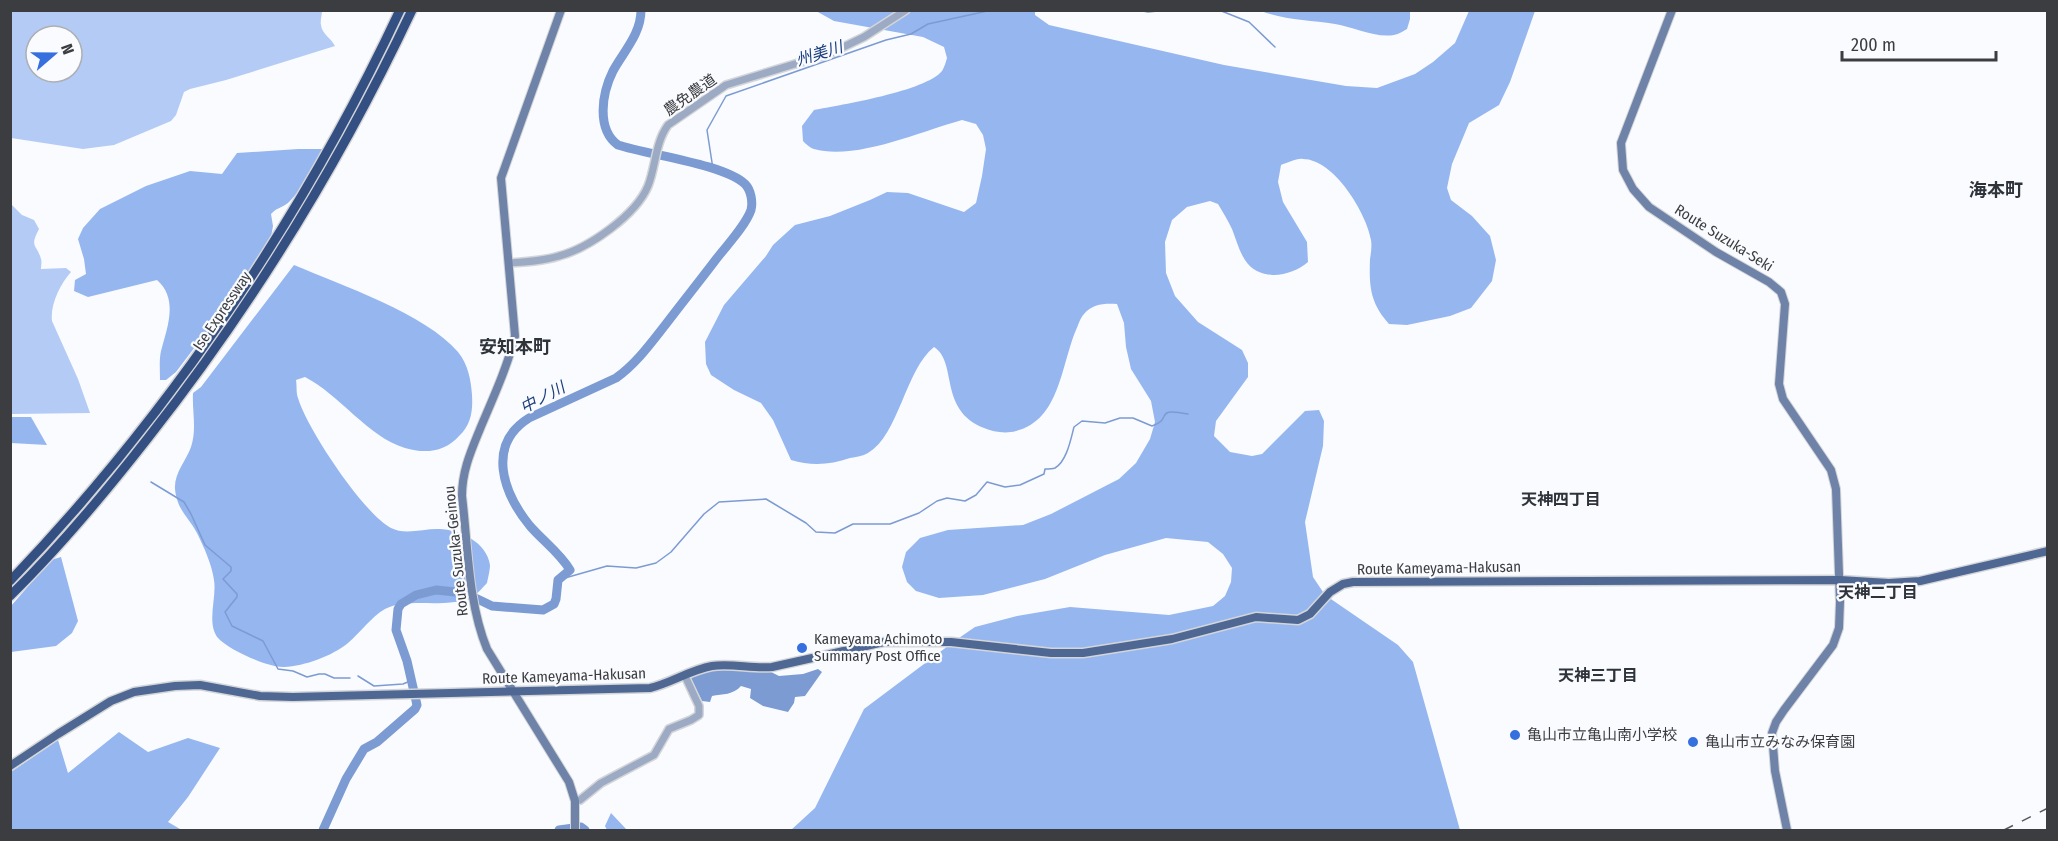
<svg xmlns="http://www.w3.org/2000/svg" width="2058" height="841" font-family="'Fira Sans Condensed','Noto Sans JP',sans-serif">
<style>
.green{fill:#b3cbf5;fill-rule:evenodd}
.forest{fill:#96b6f0}
.water{fill:#7c9bd3}
.lines{fill:none;stroke-linecap:round;stroke-linejoin:round}
.stream{stroke:#7c9bd3;stroke-width:1.5}
.river{stroke:#7c9bd3;stroke-width:9}
.tertiary-casing{stroke:#d3d5d8;stroke-width:10}
.secondary-casing{stroke:#d3d5d8;stroke-width:10}
.primary-casing{stroke:#d3d5d8;stroke-width:11}
.motorway-casing{stroke:#d3d5d8;stroke-width:12}
.tertiary{stroke:#9caac4;stroke-width:7}
.secondary{stroke:#6f83a8;stroke-width:8}
.primary{stroke:#4f6793;stroke-width:8}
.motorway{stroke:#344f81;stroke-width:9}
.rail{stroke:#57595c;stroke-width:1.5;stroke-dasharray:10 10;stroke-linecap:butt}
.poi-dot{fill:#366fde;stroke:#f9fbfe;stroke-width:2}
.labels{text-anchor:middle;stroke-width:4.5;stroke-linejoin:round;paint-order:stroke}
.street-label{font-size:15px;fill:#3b3d40;stroke:#f9fbfe}
.poi-label{font-size:15px;fill:#3b3d40;stroke:#f9fbfe;text-anchor:start}
.water-label{font-size:16px;font-style:italic;fill:#1a3d7f;stroke:#f9fbfe}
.neighbourhood-label{font-size:16px;font-weight:bold;fill:#2f333a;stroke:#f9fbfe}
.quarter-label{font-size:18px;font-weight:bold;fill:#2f333a;stroke:#f9fbfe}
</style>
<rect width="100%" height="100%" fill="#f9fbfe"/>
<!-- green -->
<g class="green">
<path d="M 10,11 L 322,11 C 322,15 320,21 321,25 C 322,34 331,38 335,46 L 226,80 L 190,89 L 184,92 L 176,115 L 171,121 L 114,145 L 83,149 L 11,138 ZM 36,36 L 72,36 L 72,72 L 36,72 Z"/>
<path d="M 10,203 L 22,215 L 34,220 L 39,229 C 29,248 37,244 41,259 C 42,262 41,266 41,269 L 66,268 L 71,272 C 60,284 50,305 52,321 L 78,379 L 90,413 L 11,414 Z"/>
</g>
<!-- forest -->
<g class="forest">
<path d="M 816,11 L 1035,11 L 1035,15 L 1049,25 L 1224,65 L 1346,86 L 1377,88 L 1415,74 L 1433,62 L 1455,43 L 1469,11 L 1535,11 L 1510,82 L 1499,105 L 1469,123 L 1452,164 L 1447,188 L 1451,200 L 1472,216 L 1490,236 L 1496,260 L 1492,281 L 1471,308 L 1450,316 L 1407,325 L 1389,324 C 1370,303 1369,286 1370,259 C 1371,253 1372,246 1371,240 C 1367,214 1334,159 1303,159 C 1297,158 1287,163 1281,165 L 1278,182 L 1283,202 L 1307,242 L 1308,262 C 1291,277 1259,282 1245,260 C 1239,251 1236,239 1232,229 C 1228,221 1223,212 1218,204 L 1210,201 L 1187,207 L 1172,220 L 1165,242 L 1166,273 L 1175,296 L 1198,322 L 1242,350 L 1248,363 L 1248,377 L 1216,421 L 1214,436 L 1230,452 L 1252,456 L 1262,454 L 1305,411 L 1319,410 L 1324,421 L 1323,446 L 1305,522 L 1313,577 L 1325,595 L 1398,645 L 1413,662 L 1460,830 L 791,830 L 815,808 L 864,709 L 956,640 L 975,627 L 1017,616 L 1070,607 L 1169,615 L 1213,606 L 1225,596 L 1231,582 L 1232,568 L 1223,554 L 1208,542 L 1166,538 L 1105,555 L 1045,579 L 983,595 L 939,598 L 916,591 L 907,582 L 902,567 L 906,552 L 920,538 L 948,530 L 1023,525 L 1051,514 L 1119,479 L 1136,463 L 1150,439 L 1155,422 L 1151,401 L 1131,369 L 1126,347 L 1124,323 L 1117,304 C 1105,303 1092,304 1084,314 C 1080,318 1078,326 1076,330 C 1061,365 1060,420 1016,431 C 1006,434 993,432 984,428 C 938,410 958,362 934,347 C 905,370 899,435 868,453 C 863,456 856,457 850,458 C 830,465 811,466 791,460 L 773,420 L 761,403 L 734,390 L 711,375 L 706,364 L 705,342 L 724,305 L 766,256 L 773,245 L 795,225 L 830,216 L 870,200 L 887,192 L 908,193 L 964,212 L 976,203 L 982,176 L 986,149 L 983,135 L 976,124 L 962,120 C 922,131 855,161 814,149 C 810,148 806,144 803,141 L 802,126 L 814,110 C 841,105 926,91 942,71 C 944,68 946,62 947,58 L 944,47 L 923,37 L 834,21 Z"/>
<path d="M 1261,11 L 1410,11 L 1410,19 L 1407,29 C 1403,31 1399,34 1394,35 C 1374,38 1354,27 1335,24 C 1310,20 1285,20 1261,11 Z"/>
<path d="M 298,149 L 324,149 C 314,167 304,186 290,201 C 285,207 277,207 271,214 L 273,226 L 271,237 L 232,298 L 176,372 L 166,380 L 160,380 C 160,370 159,360 161,351 C 167,328 179,299 157,280 L 88,297 L 74,291 L 75,280 L 86,274 L 84,259 L 78,239 L 83,228 L 100,209 L 146,186 L 190,171 L 222,174 L 237,153 Z"/>
<path d="M 294,265 C 341,285 426,314 458,352 C 468,364 471,380 472,395 C 473,411 471,425 459,436 C 445,452 425,454 405,448 C 368,437 340,395 305,377 L 296,380 C 297,386 296,393 298,398 C 307,429 364,514 391,528 C 404,535 423,529 437,529 C 458,528 487,542 490,565 C 490,570 488,578 487,583 C 482,588 477,595 470,598 C 443,609 409,597 385,609 C 371,617 360,633 348,643 C 332,656 305,666 284,667 C 269,668 229,650 218,638 C 206,623 217,598 214,580 C 212,565 204,547 197,533 C 188,516 177,510 175,489 C 174,473 186,461 191,447 C 197,429 192,411 193,393 L 201,387 Z"/>
<polygon points="11,417 31,417 47,445 11,443"/>
<polygon points="61,557 78,621 72,633 56,646 11,652 11,606 51,560"/>
<polygon points="119,732 148,752 188,738 220,748 188,797 168,822 180,829 178,830 11,830 11,772 58,740 68,773"/>
<polygon points="611,813 627,830 607,830 605,826"/>
</g>
<!-- water -->
<path class="water" d="M 732,669 L 761,672 L 771,672 L 779,676 L 803,674 L 818,669 L 822,672 L 805,696 L 795,697 L 794,703 L 788,712 L 763,706 L 750,698 L 751,689 L 741,686 C 733,695 723,694 712,696 L 710,702 L 702,701 L 691,679 L 692,676 L 710,670 Z"/>
<g class="lines">
<!-- stream -->
<g class="stream">
<polyline points="1138,10 1148,12 1168,10"/>
<polyline points="1219,10 1249,22 1275,47"/>
<polyline points="713,169 707,130 726,96 886,40 911,34 928,24 992,10"/>
<polyline points="151,482 184,502 191,514 205,545 231,567 231,571 223,579 237,594 237,597 225,612 232,626 263,641 278,669 293,671 307,677 319,674 325,674 334,678 350,678"/>
<path d="M 558,580 L 607,566 L 636,568 L 656,563 L 671,552 L 704,514 L 719,502 L 766,499 L 806,523 L 816,532 L 835,533 L 853,524 L 890,524 L 919,513 L 937,501 L 947,498 L 965,501 L 976,495 L 987,482 L 1005,487 L 1020,485 L 1044,474 L 1045,469 C 1049,469 1052,469 1055,468 C 1067,461 1071,438 1074,427 L 1082,421 L 1105,423 L 1120,418 L 1133,418 L 1152,426 C 1174,419 1152,407 1188,414"/>
<polyline points="358,676 374,686 403,684 410,681"/>
</g>
<!-- river -->
<g class="river">
<path d="M 323,830 L 346,779 L 364,749 L 377,742 L 415,709 L 417,705 L 407,661 L 396,630 L 398,609 L 401,604 L 416,595 L 436,590 L 465,593 L 492,606 L 543,610 L 554,604 L 556,599 L 558,580 L 570,570 C 560,553 543,541 530,526 C 503,493 486,445 529,418 L 616,378 C 636,364 651,343 666,324 C 682,303 698,283 714,262 C 725,247 745,227 751,210 C 753,202 751,190 745,184 C 724,164 649,155 618,145 C 596,129 602,93 613,71 C 624,51 641,34 641,10"/>
<polyline points="559,830 581,827 585,830"/>
</g>
<!-- tertiary casing -->
<g class="tertiary-casing">
<g id="tertiary">
<path d="M 509,263 C 526,262 543,261 559,256 C 589,248 636,215 648,186 C 656,166 655,143 668,125 L 726,85 L 831,53 L 864,37 L 906,10"/>
<polyline points="575,801 580,800 601,783 654,755 669,729 691,720 699,715 699,706 685,676"/>
</g>
</g>
<!-- secondary casing -->
<g class="secondary-casing">
<g id="secondary">
<path d="M 561,10 L 501,178 L 515,336 C 507,368 493,398 480,429 C 471,451 462,471 462,496 C 468,546 468,603 487,649 L 569,782 L 575,801 L 575,830"/>
<polyline points="1672,10 1621,143 1623,170 1633,189 1649,207 1716,252 1769,282 1781,292 1785,304 1779,384 1783,399 1831,470 1836,489 1840,602 1839,628 1833,645 1784,710 1776,722 1772,733 1775,771 1787,830"/>
</g>
</g>
<!-- primary casing -->
<g class="primary-casing">
<path id="primary" d="M 10,766 L 58,734 L 111,701 L 134,692 L 175,686 L 200,685 L 260,696 L 293,697 L 650,688 C 671,683 690,670 712,666 C 732,663 752,669 772,667 L 884,642 L 951,642 L 1051,653 L 1083,653 L 1172,639 L 1256,617 L 1298,620 L 1310,614 L 1330,592 L 1343,584 L 1353,582 L 1840,580 L 1889,583 L 1920,581 L 2048,551"/>
</g>
<!-- motorway casing -->
<g class="motorway-casing">
<g id="motorway">
<path d="M 10,581 C 170,414 302,219 400,10"/>
<path d="M 10,596 C 60,547 105,493 148,438 C 252,306 340,163 412,10"/>
</g>
</g>
<!-- tertiary -->
<use href="#tertiary" class="tertiary"/>
<!-- secondary -->
<use href="#secondary" class="secondary"/>
<!-- primary -->
<use href="#primary" class="primary"/>
<!-- motorway -->
<use href="#motorway" class="motorway"/>
<!-- rail -->
<polyline class="rail" points="2004,830 2048,808"/>
</g>
<!-- markers -->
<g class="poi-dot">
<circle cx="802" cy="648" r="6"/>
<circle cx="1515" cy="735" r="6"/>
<circle cx="1693" cy="742" r="6"/>
</g>
<g class="labels">
<!-- street labels -->
<g class="street-label">
<text transform="translate(690 95) rotate(-35)" y="5">農免農道</text>
<text transform="translate(1724 238) rotate(32)" y="5">Route Suzuka-Seki</text>
<text transform="translate(222 311) rotate(-56)" y="5">Ise Expressway</text>
<text transform="translate(456 551) rotate(-96)" y="5">Route Suzuka-Geinou</text>
<text transform="translate(1439 568) rotate(-1)" y="5">Route Kameyama-Hakusan</text>
<text transform="translate(564 676) rotate(-2)" y="5">Route Kameyama-Hakusan</text>
</g>
<!-- poi labels -->
<g class="poi-label">
<text x="814" y="644">Kameyama Achimoto<tspan x="814" dy="17">Summary Post Office</tspan></text>
<text x="1527" y="740">亀山市立亀山南小学校</text>
<text x="1705" y="747">亀山市立みなみ保育園</text>
</g>
<!-- water labels -->
<g class="water-label">
<text transform="translate(819 53) rotate(-18)" y="6">州美川</text>
<text transform="translate(542 397) rotate(-28)" y="6">中ノ川</text>
</g>
<!-- neighbourhood labels -->
<g class="neighbourhood-label">
<text x="1561" y="505">天神四丁目</text>
<text x="1878" y="598">天神二丁目</text>
<text x="1598" y="681">天神三丁目</text>
</g>
<!-- quarter labels -->
<g class="quarter-label">
<text x="1996" y="196">海本町</text>
<text x="515" y="353">安知本町</text>
</g>
</g>
<!-- border -->
<rect width="2058" height="841" fill="none" stroke="#3b3d40" stroke-width="24"/>
<!-- north arrow -->
<g transform="translate(54 54) rotate(70)"><circle r="28" fill="#f9fbfe" stroke="#adafb2" stroke-width="1.5"/>
<path d="M0-4.5L10 22L0 15L-10 22Z" fill="#366fde"/>
<text y="-9" font-size="16" font-weight="bold" text-anchor="middle" fill="#3b3d40">N</text>
</g>
<!-- scale -->
<path d="M1842 51v9h154v-9" fill="none" stroke="#3b3d40" stroke-width="3"/>
<text x="1851" y="51" font-size="18" fill="#3b3d40" stroke="#f9fbfe" stroke-width="4.5" paint-order="stroke">200 m</text>
</svg>
